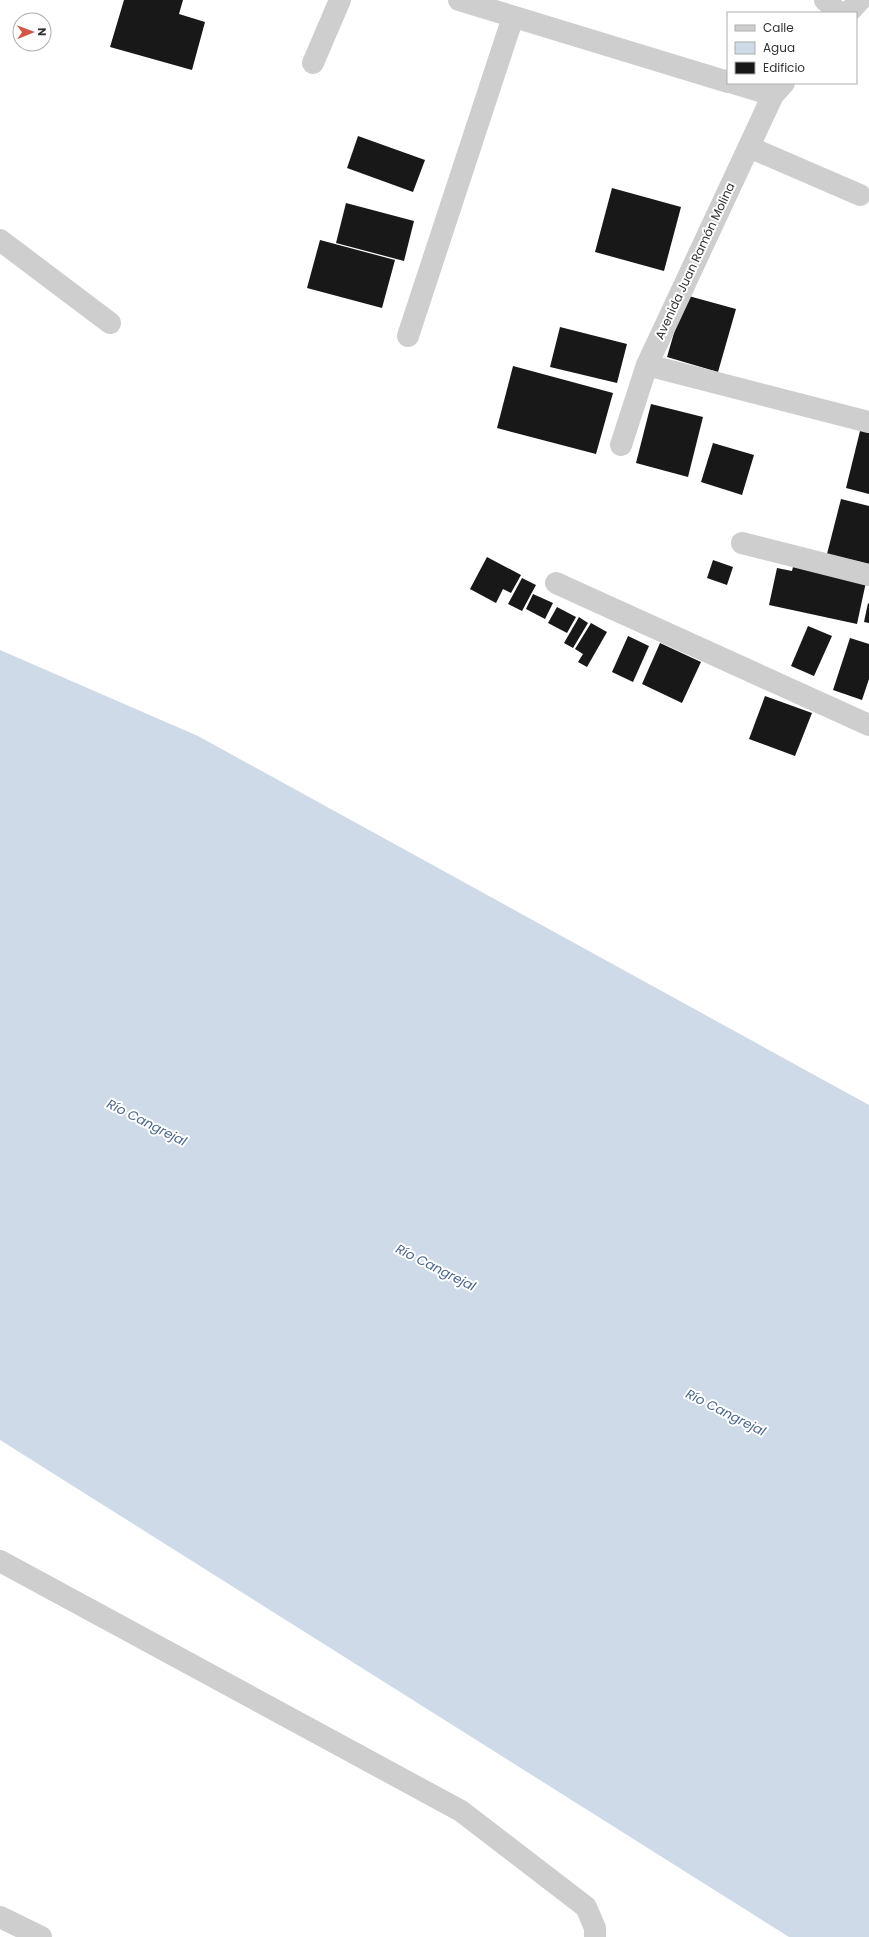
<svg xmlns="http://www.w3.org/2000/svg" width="869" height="1937" font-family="Poppins,sans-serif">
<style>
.water{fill:#cfdae9}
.building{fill:#181818}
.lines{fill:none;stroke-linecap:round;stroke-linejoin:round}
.minor{stroke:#cecece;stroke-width:22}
.labels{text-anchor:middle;stroke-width:4;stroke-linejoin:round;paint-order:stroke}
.street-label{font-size:12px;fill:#313131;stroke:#fff}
.water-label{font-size:13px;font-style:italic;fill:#47648a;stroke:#fff}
</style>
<rect width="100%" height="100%" fill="#fff"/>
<!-- water -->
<polygon class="water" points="0,650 198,736 869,1105 869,1937 789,1937 0,1440"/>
<!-- building -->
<g class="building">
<polygon points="124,0 183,0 179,14 205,22 192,70 110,47"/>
<polygon points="358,136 425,160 413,192 347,168"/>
<polygon points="612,188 681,207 664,271 595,252"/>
<polygon points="346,203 414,221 404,261 336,243"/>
<polygon points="320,240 395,260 382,308 307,288"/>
<polygon points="685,295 736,309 718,372 667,357"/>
<polygon points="560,327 627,344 617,383 550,367"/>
<polygon points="513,366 613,393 596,454 497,428"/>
<polygon points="651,404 703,417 688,477 636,463"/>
<polygon points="861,427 869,429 869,494 846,488"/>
<polygon points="713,443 754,455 742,495 701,482"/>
<polygon points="841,499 869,506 869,564 827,554"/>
<polygon points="796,554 866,582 857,624 769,605 777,568 792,571"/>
<polygon points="487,557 521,575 511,593 503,589 496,603 470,589"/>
<polygon points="713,560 733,567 727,585 707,578"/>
<polygon points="522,578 536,585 522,611 508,604"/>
<polygon points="533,594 553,603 545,619 526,609"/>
<polygon points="868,603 869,604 869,623 864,622"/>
<polygon points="557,607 576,617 567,633 548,623"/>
<polygon points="579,617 588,623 573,648 564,643"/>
<polygon points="591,623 607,632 587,667 578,662 583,654 575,649"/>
<polygon points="808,626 832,636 814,676 791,666"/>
<polygon points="628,636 649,646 633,682 612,672"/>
<polygon points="850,638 869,644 869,679 862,700 833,690"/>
<polygon points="660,643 701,662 682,703 642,684"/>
<polygon points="765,696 812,713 795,756 749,739"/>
</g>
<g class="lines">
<!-- minor -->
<g class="minor">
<polyline points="459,0 728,82"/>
<polyline points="825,0 839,13"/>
<polyline points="848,13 860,0"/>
<polyline points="313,63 340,0"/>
<polyline points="733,83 773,95"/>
<polyline points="749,147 860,195"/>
<polyline points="0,240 110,323"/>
<polyline points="408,336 513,17"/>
<polyline points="647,365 869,422"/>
<polyline points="621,445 647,365 773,95 784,83"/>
<polyline points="742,543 869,575"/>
<polyline points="556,583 869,725"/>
<polyline points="0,1561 461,1811 586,1907 595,1928 595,1937"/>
<polyline points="0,1917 41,1937"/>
</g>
</g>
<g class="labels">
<!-- street labels -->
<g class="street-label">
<text transform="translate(695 261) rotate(-65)" y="4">Avenida Juan Ramón Molina</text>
</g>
<!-- water labels -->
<g class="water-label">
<text transform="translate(147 1122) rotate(27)" y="5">Río Cangrejal</text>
<text transform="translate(436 1267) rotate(27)" y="5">Río Cangrejal</text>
<text transform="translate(726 1412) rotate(27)" y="5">Río Cangrejal</text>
</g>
</g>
<!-- legend -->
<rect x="727" y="12" width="130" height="72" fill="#ffffff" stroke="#adadad"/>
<rect x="735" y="25" width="20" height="6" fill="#cecece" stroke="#adadad"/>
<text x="763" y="32" font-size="12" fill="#313131">Calle</text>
<rect x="735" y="42" width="20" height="12" fill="#cfdae9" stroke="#adadad"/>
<text x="763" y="52" font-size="12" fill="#313131">Agua</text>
<rect x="735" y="62" width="20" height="12" fill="#181818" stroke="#adadad"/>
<text x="763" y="72" font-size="12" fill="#313131">Edificio</text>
<!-- north arrow -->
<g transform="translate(32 32) rotate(89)"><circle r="19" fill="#ffffff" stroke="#adadad"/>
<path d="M0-3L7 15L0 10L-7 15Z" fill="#d15749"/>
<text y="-6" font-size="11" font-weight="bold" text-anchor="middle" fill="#313131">N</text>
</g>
</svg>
